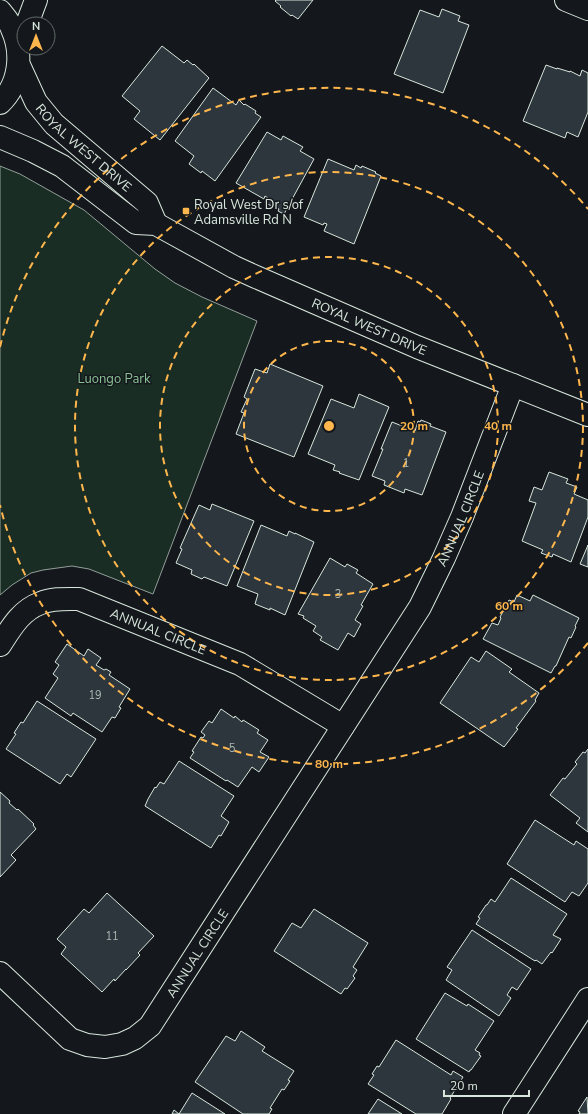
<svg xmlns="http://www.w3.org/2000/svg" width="588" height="1114" font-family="'Nunito Sans',sans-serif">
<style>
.green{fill:#1a2d24;stroke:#939e99}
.building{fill:#2c363c;stroke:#d8e6dc}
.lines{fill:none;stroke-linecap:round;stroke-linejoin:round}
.minor-casing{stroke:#d8e6dc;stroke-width:24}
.minor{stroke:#14181c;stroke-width:22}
.ring{fill:none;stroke:#ffb74d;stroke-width:2;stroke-dasharray:7 5}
.poi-dot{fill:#ffb74d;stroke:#14181c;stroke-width:1.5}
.labels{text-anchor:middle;stroke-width:3;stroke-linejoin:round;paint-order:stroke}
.number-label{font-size:11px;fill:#adbab4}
.street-label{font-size:13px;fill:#d8e6dc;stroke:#14181c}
.poi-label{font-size:13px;fill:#d8e6dc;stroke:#14181c;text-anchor:start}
.park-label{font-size:13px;fill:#8ac095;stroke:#14181c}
.centre{fill:#ffb74d;stroke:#14181c;stroke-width:2}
.ring-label{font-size:12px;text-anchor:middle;font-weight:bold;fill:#ffb74d;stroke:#14181c;stroke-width:3;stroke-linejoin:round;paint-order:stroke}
</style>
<rect width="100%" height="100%" fill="#14181c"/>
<!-- green -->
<polygon class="green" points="0,166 20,174 84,210 155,269 175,283 202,297 257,321 153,594 89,569 72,566 43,570 31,573 12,585 0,595"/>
<!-- building -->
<g class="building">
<polygon points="276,0 313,0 298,19 292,15 291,16 280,7 281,6 275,1"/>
<polygon points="442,9 460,16 458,21 469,25 443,93 394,74 420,10 439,17"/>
<polygon points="162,46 184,63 187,60 193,65 194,64 209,78 160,140 134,119 140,111 122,96"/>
<polygon points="546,65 557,69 557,68 570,72 570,71 580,76 582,70 588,73 588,112 578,137 567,132 565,138 523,121"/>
<polygon points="213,88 236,105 239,100 244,105 245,104 256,111 255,113 261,117 215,181 202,171 201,173 189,164 194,156 175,141"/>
<polygon points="267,132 281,140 283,136 303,147 300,151 314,159 284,214 278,211 279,209 265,203 268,198 265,196 264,199 236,183"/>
<polygon points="328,159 354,170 356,165 361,168 362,166 376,172 375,173 381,176 354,244 324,231 327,224 324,223 323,225 304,217"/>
<polygon points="270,364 323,386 294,457 236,434 244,413 241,412 247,399 244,397 255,369 267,373"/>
<polygon points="359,394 389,407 359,480 339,473 340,472 333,470 335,465 308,454 331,399 354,408"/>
<polygon points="421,420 431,424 430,426 446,432 422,495 405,489 404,493 384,485 385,481 372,476 383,449 381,449 392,422 415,431 418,421 420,422"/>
<polygon points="549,472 568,479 566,483 577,487 574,494 588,500 588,517 571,562 553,554 552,557 541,553 543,550 522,541 536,503 529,501 534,487 542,490"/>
<polygon points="212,504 254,521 227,586 204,577 202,579 191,574 192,570 176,563 182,549 180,548 199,505 210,510"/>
<polygon points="261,525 287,536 289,531 295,534 295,533 314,542 285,615 270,608 270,610 255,604 258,594 237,586"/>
<polygon points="588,545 588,567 580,564"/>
<polygon points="330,558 345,567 347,564 358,570 356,573 373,584 361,605 363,606 355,620 361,624 354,637 348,633 338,650 320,640 322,637 313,631 316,626 303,618 304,616 298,614"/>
<polygon points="517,595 530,601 533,595 579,618 575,626 576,627 571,638 569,637 556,666 555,666 551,673 483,639 492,623 498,625 501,618 500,617 509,600 514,602"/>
<polygon points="67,644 84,656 88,649 101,658 96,665 104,670 106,669 111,672 109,675 130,689 119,707 121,708 115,718 112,717 102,732 73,713 71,716 45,698 58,678 53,674 59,665 55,662"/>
<polygon points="486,651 512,669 509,672 539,693 535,700 536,701 516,728 518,729 504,747 440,703 471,657 479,662"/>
<polygon points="37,701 96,739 71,777 67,774 60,784 6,749 16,734 14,733 21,722 23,723"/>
<polygon points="221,709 234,718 235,716 242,722 243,720 259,730 257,733 268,740 260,752 269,757 259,772 252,767 238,787 227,780 226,781 190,758 194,752 192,751 201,737 203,738 205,735 201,732 209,721 212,723"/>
<polygon points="588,749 588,832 576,823 580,818 550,795 563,778 565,779 577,764 575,762 583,752 585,753"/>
<polygon points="179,761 234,796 221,816 229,822 221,836 219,835 211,848 145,806 148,799 155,787 156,788 160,782 164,784"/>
<polygon points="0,792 10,801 9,803 17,810 18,809 34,824 33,825 36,829 11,855 16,860 0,877"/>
<polygon points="535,820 574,845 576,841 588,849 588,883 579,896 572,892 565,902 507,864"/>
<polygon points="511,878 567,914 553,935 561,939 552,953 551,952 542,964 536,960 535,961 476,924 480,918 478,917 486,905 487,905 491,899 495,902"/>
<polygon points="107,893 154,936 138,953 140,955 126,970 126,969 115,981 114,979 102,992 61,954 66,947 57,939 84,909 89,913"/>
<polygon points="314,909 368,943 353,967 357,970 353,976 355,978 347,989 345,988 341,994 274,951 292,923 301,928"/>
<polygon points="472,930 531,969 517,990 512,987 507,995 511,998 499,1016 446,980 452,970 447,967"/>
<polygon points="445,993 467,1006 468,1004 494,1021 475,1050 480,1053 479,1055 481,1056 471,1070 470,1070 469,1072 416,1039"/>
<polygon points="241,1031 265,1047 262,1051 294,1071 288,1080 290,1081 284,1090 282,1089 270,1108 272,1109 269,1114 243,1114 195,1082 226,1036 235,1041"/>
<polygon points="396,1040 451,1075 453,1071 463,1077 450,1098 451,1099 442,1114 416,1114 368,1084 374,1075 372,1074 377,1066 379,1067"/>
<polygon points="192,1093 225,1114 172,1114 174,1110 179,1114"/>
<polygon points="587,1097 588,1114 579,1114 580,1112 578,1111"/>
<polygon points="378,1099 402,1114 368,1114"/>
</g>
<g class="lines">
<!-- minor casing -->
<g class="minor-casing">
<g id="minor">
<polyline points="566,0 588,9"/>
<path d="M 0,11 C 4,16 10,22 12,29 C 23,53 20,84 0,103"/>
<polyline points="27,24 36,0"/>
<path id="s1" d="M 19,65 L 36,102 L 54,124 L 147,203 L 156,224"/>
<path id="s2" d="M 0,137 L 33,151 L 62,166 L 136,223 L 156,224 L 234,267 L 256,277 L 417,347 L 588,415"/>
<path id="s3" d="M 0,645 C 11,628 21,610 41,603 C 52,598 67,599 79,599 L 240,664 L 343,726"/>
<path id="s4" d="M 0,973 L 70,1039 L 87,1045 L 105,1047 L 122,1044 L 135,1038 L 150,1026 L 420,607 L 444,558 L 462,517 L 513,385"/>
<polyline points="514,1114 588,999"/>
</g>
</g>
<!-- minor -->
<use href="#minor" class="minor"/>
</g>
<!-- distance rings -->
<g class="ring">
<circle cx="329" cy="426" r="85"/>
<circle cx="329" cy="426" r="169"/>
<circle cx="329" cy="426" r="254"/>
<path d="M588 643A338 338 0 0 1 0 505M0 347A338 338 0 0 1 588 209"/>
</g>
<!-- markers -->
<rect class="poi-dot" x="182" y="207" width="8" height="8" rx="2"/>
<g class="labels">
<!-- number labels -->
<g class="number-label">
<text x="406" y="467">1</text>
<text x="338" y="598">3</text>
<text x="95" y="699">19</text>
<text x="232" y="752">5</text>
<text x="112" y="940">11</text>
</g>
<!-- street labels -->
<g class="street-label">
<text dy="5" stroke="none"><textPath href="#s1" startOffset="107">ROYAL WEST DRIVE</textPath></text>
<text dy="5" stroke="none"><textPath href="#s2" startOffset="419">ROYAL WEST DRIVE</textPath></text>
<text dy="5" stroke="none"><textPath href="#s4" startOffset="779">ANNUAL CIRCLE</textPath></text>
<text dy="5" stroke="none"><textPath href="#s3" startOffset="184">ANNUAL CIRCLE</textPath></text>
<text dy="5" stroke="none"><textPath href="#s4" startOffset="270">ANNUAL CIRCLE</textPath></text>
</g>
<!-- poi labels -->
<g class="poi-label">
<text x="194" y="209">Royal West Dr s/of<tspan x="194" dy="15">Adamsville Rd N</tspan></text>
</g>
<!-- park labels -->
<g class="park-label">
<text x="114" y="383">Luongo Park</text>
</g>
</g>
<circle cx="329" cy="426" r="6" class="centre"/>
<g class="ring-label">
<text x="414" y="430">20 m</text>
<text x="498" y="430">40 m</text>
<text x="509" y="610">60 m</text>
<text x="329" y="768">80 m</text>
</g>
<!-- north arrow -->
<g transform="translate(36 36)"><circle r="19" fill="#14181c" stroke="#626a69"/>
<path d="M0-3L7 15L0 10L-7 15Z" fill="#ffb74d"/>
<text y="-6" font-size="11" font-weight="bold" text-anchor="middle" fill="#d8e6dc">N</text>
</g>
<!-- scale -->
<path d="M444 1090v6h85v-6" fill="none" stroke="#d8e6dc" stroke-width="2"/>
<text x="450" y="1090" font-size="12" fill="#d8e6dc" stroke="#14181c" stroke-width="3" paint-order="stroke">20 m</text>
</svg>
